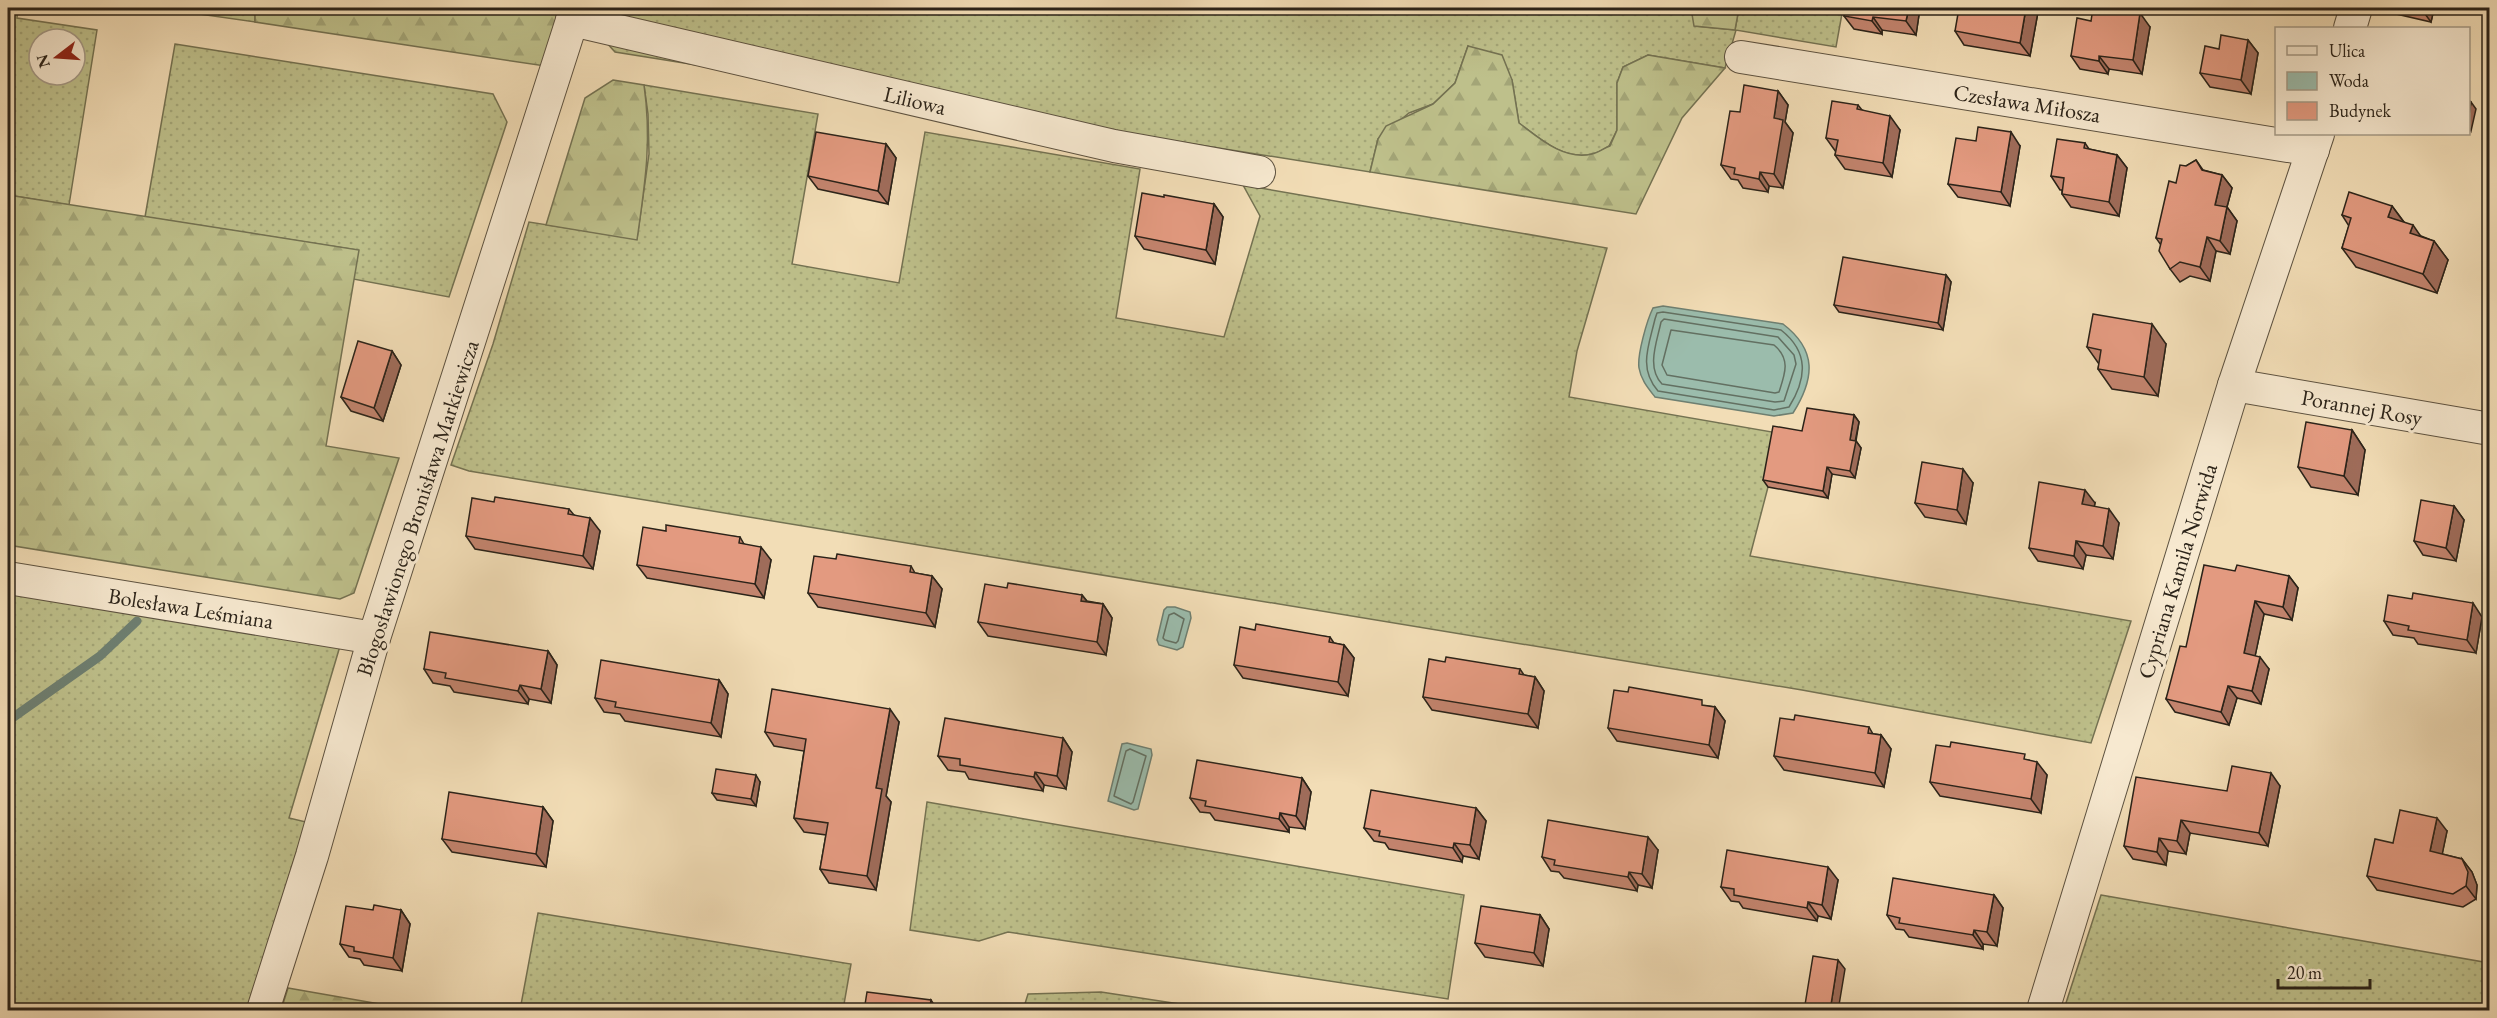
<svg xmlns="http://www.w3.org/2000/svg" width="2497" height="1018" font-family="'EB Garamond',serif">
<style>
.grass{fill:url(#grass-dots);stroke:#747252;stroke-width:1.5;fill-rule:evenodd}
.forest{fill:url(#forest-firs);stroke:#747252;stroke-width:1.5}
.water{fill:#9bbcac;stroke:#6e7f71;stroke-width:1.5}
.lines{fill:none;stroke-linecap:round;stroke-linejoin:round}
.shore{stroke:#637062;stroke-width:1.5}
.stream{stroke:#6e7f71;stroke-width:9}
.minor-casing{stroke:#5d5240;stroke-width:34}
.minor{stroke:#f7e9d0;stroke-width:32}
.wall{fill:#c3846e;stroke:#2b2319;stroke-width:1.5}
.shaded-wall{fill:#9f6c5a;stroke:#2b2319;stroke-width:1.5}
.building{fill:#e39a80;stroke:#2b2319;stroke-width:1.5}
.labels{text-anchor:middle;stroke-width:6;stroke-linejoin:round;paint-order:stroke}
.street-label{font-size:22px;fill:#2b2319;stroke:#f7e9d0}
</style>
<defs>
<pattern id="grass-dots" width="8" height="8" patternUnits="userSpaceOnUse" patternTransform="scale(1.5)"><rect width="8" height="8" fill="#bec08b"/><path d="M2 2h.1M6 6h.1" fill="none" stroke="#a3a577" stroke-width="1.8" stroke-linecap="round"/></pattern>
<pattern id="forest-firs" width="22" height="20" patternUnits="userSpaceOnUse" patternTransform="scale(1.5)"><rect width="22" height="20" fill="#bec08b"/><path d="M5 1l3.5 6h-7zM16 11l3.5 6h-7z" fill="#a3a577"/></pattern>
</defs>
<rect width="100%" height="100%" fill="#f2ddb6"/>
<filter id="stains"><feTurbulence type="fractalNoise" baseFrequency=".00333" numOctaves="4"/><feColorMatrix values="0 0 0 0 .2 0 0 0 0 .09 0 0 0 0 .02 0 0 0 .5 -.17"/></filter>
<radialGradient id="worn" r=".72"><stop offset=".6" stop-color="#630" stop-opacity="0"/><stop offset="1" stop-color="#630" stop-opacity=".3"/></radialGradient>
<!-- grass -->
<g class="grass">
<path d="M 8,8 L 18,8 L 17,18 L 97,30 L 69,205 L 8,195 ZM 39,39 L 75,39 L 75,75 L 39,75 Z"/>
<polygon points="157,8 255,8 255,22"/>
<path d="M 604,8 L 1691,8 L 1695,26 L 1735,30 L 1739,8 L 1843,8 L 1836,47 L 1736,30 L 1725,68 L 1648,55 L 1623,67 L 1617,83 L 1617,130 L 1609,146 C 1604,149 1598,153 1592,154 C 1564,161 1539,138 1519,123 L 1512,80 L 1468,46 L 1455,83 L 1433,104 L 1409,113 L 1378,139 L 1370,172 L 615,52 L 596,31 Z"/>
<polygon points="175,44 493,94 507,122 449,297 353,279 358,250 145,217"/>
<polygon points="644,85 818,114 792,264 899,283 925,132 1140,169 1116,318 1224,337 1260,216 1243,185 1607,248 1577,351 1569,397 1778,433 1768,487 1750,556 2131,621 2091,743 1802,690 469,471 451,465 493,344 529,222 637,239 649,154 648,114"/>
<polygon points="8,592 340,646 289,818 306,822 247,1010 8,1010"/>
<polygon points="927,802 1464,895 1448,999 1008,932 979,941 910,930"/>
<polygon points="2101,895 2489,963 2489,1010 2090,1010 2065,1006"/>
<polygon points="538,913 851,964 843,1010 520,1010"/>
<polygon points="1101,992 1219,1010 1023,1010 1028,994"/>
</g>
<!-- forest -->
<g class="forest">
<polygon points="255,8 561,8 545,66 255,22"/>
<polygon points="1691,8 1739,8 1735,30 1694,26"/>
<path d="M 1468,46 L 1502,55 L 1512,80 L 1519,123 C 1539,138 1564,161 1592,154 C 1598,153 1604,148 1610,146 L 1617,130 L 1617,83 L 1623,67 L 1648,55 L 1725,68 L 1682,118 L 1636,214 L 1370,172 L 1378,139 L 1386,126 L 1433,104 L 1455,83 Z"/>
<path d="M 613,80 L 644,85 C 652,142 645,183 637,240 L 546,225 L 585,98 Z"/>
<polygon points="8,195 359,250 326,446 399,458 354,593 340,599 8,545"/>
<polygon points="288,988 414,1010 281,1010"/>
</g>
<!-- water -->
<g class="water">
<path d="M 1663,306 L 1783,324 C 1817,350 1815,378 1793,413 L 1774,416 L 1655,397 C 1648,388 1641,380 1639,368 C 1637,355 1647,320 1653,308 Z"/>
<polygon points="1167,607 1175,607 1190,612 1191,618 1183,647 1177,650 1159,645 1157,640 1164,610"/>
<polygon points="1127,743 1151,749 1152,755 1138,809 1134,810 1108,801 1122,744"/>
</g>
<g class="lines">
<!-- shore -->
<g class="shore">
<path d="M 1663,312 L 1781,330 C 1809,352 1807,378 1789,407 L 1774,410 L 1658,391 C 1638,368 1649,345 1655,319 L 1657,313 Z"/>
<path d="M 1664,319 L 1778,337 L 1794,355 L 1796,364 L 1784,401 L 1775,402 L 1662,384 C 1646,367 1657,342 1661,322 Z"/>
<path d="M 1671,330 L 1774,345 C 1791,359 1785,374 1779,392 L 1775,393 L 1667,375 L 1662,365 Z"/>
<polygon points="1174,613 1184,619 1178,641 1176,643 1165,640 1163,638 1169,615"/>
<polygon points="1130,749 1146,756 1133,802 1131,804 1114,796 1126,751"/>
</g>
<!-- stream -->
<polyline class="stream" points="8,721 100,656 137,621"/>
<!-- minor casing -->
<g class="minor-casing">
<g id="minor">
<polyline points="572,20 1114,146 1259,172"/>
<polyline points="2350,28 2356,8"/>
<polyline points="1741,57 2313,150"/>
<polyline points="2234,385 2490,429"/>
<polyline points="8,578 374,638"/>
<polyline points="263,1010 312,856 374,638 576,8"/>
<polyline points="2043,1010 2234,385 2318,134"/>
</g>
</g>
<!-- minor -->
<use href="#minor" class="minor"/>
</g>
<!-- wall -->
<g class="wall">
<polygon points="1920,8 1916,35 1882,30 1882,34 1854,29 1844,16"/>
<polygon points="2388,8 2454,8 2453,11 2434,9 2431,22 2392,13"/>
<polygon points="2038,12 2030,56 1964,45 1955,31"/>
<polygon points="2091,21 2150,27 2142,74 2109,69 2108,74 2080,69 2071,56"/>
<polygon points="2248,40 2258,53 2251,94 2210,87 2200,73 2219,49"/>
<polygon points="1778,91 1788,105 1785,122 1793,133 1783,188 1769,186 1768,192 1743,188 1738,180 1731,179 1721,165 1740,112"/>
<polygon points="1858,105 1862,110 1900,130 1892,177 1845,169 1835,155 1836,152 1826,138"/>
<polygon points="2085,143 2089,149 2117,155 2127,168 2119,216 2071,207 2062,194 2062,190 2060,190 2051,176"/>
<polygon points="886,144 896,158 888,204 818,189 808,176"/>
<polygon points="2020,146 2010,206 1958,197 1948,184"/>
<polygon points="2196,160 2203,170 2222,175 2232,188 2227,207 2237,221 2230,254 2216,251 2210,281 2190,276 2180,282 2170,269 2161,245 2156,238 2176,183 2186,166"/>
<polygon points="1214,204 1223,217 1215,264 1144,249 1135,236"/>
<polygon points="2392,206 2404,222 2421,236 2434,241 2448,260 2437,293 2356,267 2342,248 2349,226 2342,215"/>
<polygon points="1946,275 1951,282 1943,330 1839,312 1834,305"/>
<polygon points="2166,344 2158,396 2112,389 2098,369 2099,364 2087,347"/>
<polygon points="392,351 401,365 383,421 351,411 341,397"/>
<polygon points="1854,415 1859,422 1856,441 1861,448 1855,478 1832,474 1828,498 1768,487 1763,480 1802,431"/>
<polygon points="2352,430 2365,450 2358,495 2311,487 2298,467"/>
<polygon points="1973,483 1966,524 1925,517 1915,503"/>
<polygon points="494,502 569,509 574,515 600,531 593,569 475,549 466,536"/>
<polygon points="2095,503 2094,507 2119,523 2113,559 2086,555 2083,569 2038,561 2029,548"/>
<polygon points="2454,506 2464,520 2456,561 2423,555 2414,541"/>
<polygon points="666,531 740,537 744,544 771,560 764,598 647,578 637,565"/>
<polygon points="836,559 911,566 915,573 932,576 942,589 935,627 818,607 808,593"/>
<polygon points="2235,571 2289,576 2298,588 2292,620 2264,614 2255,656 2269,669 2261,704 2237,698 2229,725 2175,712 2166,699 2186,647"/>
<polygon points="1007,588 1082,595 1087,601 1103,604 1112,618 1106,655 988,636 978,622"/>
<polygon points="2482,617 2476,653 2418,644 2414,638 2393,635 2384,621"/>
<polygon points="1255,630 1330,637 1334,643 1344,645 1354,658 1348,696 1243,678 1234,665"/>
<polygon points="548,651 557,665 551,703 529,699 528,704 454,692 450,686 433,683 424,669"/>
<polygon points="1445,662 1520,669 1524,675 1535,677 1544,691 1538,728 1432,710 1423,697"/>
<polygon points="719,680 728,694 721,737 625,721 620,714 604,712 595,698"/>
<polygon points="1706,706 1715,707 1725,721 1718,758 1617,741 1608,728"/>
<polygon points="1794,720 1869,727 1873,734 1881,735 1891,749 1884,787 1784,770 1774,756"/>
<polygon points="899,722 886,796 891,802 876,890 829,883 820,869 826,835 804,832 794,818 804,751 774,746 765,732"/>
<polygon points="1063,738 1072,752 1066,789 1044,785 1043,791 969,779 965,772 948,770 938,756"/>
<polygon points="2029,760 2047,775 2041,813 1940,796 1930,782"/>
<polygon points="1302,778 1311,792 1305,829 1289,827 1289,832 1215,820 1210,813 1200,812 1190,798"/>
<polygon points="760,782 756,806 717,800 712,793"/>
<polygon points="2280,786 2268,846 2190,833 2186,854 2168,851 2166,865 2133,859 2124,846 2227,791"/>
<polygon points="543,807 553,821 546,867 452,852 442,839"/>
<polygon points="1476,808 1486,821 1479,859 1463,856 1462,862 1389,849 1385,843 1374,841 1364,828"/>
<polygon points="2447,831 2442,854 2462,859 2472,872 2477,885 2476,899 2463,907 2377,890 2367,876 2393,843"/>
<polygon points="1658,850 1652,888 1638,885 1637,891 1564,878 1559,872 1551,871 1542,857"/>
<polygon points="1838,880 1831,919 1818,916 1817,921 1743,908 1739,902 1731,901 1721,887"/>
<polygon points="1994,895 2003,908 1997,946 1983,944 1983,949 1909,937 1904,930 1896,929 1887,915"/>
<polygon points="373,910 401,910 410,924 402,971 364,965 360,959 349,957 340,944"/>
<polygon points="1540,915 1549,929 1543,966 1485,957 1475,943"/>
</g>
<!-- shaded-wall -->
<g class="shaded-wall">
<polygon points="1909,8 1920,8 1916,35 1906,21"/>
<polygon points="2026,8 2035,8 2038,12 2030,56 2020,43"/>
<polygon points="2423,8 2433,8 2434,9 2431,22 2422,10"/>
<polygon points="2140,13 2150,27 2142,74 2133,60"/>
<polygon points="1873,17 1882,30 1882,34 1872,21"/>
<polygon points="2248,40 2258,53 2251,94 2241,80"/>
<polygon points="2099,56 2109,69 2108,74 2099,61"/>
<polygon points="1778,91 1788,105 1785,122 1793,133 1783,188 1774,174 1774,118"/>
<polygon points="2471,102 2476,109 2471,131 2469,127 2469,115"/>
<polygon points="1890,116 1900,130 1892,177 1883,163"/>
<polygon points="2011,132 2020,146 2010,206 2001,192"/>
<polygon points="886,144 896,158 888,204 878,191"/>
<polygon points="2117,155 2127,168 2119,216 2109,202"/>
<polygon points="1760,172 1769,186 1768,192 1759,179"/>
<polygon points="2222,175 2232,188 2224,218 2215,205"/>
<polygon points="1214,204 1223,217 1215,264 1206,250"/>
<polygon points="2392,206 2406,225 2388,217"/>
<polygon points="2227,207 2237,221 2230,254 2220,241"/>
<polygon points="2413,225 2426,244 2410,233"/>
<polygon points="2207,237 2216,251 2210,281 2200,267"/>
<polygon points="2434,241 2448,260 2437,293 2423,274"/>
<polygon points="1946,275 1951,282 1943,330 1938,323"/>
<polygon points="2152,324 2166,344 2158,396 2144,377"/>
<polygon points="392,351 401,365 383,421 374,408"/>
<polygon points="1854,415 1859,422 1855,442 1856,441 1861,448 1855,478 1850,471 1850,440"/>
<polygon points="2352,430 2365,450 2358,495 2344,476"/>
<polygon points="1827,467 1832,474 1828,498 1823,491"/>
<polygon points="1963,469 1973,483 1966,524 1957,510"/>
<polygon points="2085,490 2095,503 2092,518 2082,504"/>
<polygon points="2454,506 2464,520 2456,561 2446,548"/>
<polygon points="2109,509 2119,523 2113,559 2103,546"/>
<polygon points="590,518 600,531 593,569 583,556"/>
<polygon points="2076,541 2086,555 2083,569 2074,556"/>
<polygon points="761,547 771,560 764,598 755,584"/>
<polygon points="932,576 942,589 935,627 926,613"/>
<polygon points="2289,576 2298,588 2292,620 2283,607"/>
<polygon points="1082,595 1092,608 1081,601"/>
<polygon points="2255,601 2264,614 2253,666 2244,653"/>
<polygon points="2473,603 2482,617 2476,653 2467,640"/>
<polygon points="1103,604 1112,618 1106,655 1097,642"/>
<polygon points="1344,645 1354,658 1348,696 1338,682"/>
<polygon points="548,651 557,665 551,703 541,689"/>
<polygon points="2260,657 2269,669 2261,704 2252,691"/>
<polygon points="1535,677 1544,691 1538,728 1528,714"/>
<polygon points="719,680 728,694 721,737 711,723"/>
<polygon points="520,685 529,699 528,704 518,691"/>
<polygon points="2228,686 2237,698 2229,725 2221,712"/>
<polygon points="1715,707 1725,721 1718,758 1709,745"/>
<polygon points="890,709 899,722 886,796 891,802 876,890 867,876 876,788"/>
<polygon points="1881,735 1891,749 1884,787 1875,773"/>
<polygon points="1063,738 1072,752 1066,789 1057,776"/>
<polygon points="2037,762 2047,775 2041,813 2031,799"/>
<polygon points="1035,772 1044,785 1043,791 1034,777"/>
<polygon points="2271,773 2280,786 2268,846 2259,833"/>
<polygon points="756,775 760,782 756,806 751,799"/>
<polygon points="1302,778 1311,792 1305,829 1296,816"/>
<polygon points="543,807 553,821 546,867 536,854"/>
<polygon points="1476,808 1486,821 1479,859 1470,845"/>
<polygon points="1280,813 1289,827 1289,832 1279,819"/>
<polygon points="2437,818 2447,831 2440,865 2430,851"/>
<polygon points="2181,820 2190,833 2186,854 2177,841"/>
<polygon points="1648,837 1658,850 1652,888 1642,874"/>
<polygon points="2159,838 2168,851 2166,865 2157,852"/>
<polygon points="1454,843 1463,856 1462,862 1453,848"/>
<polygon points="2462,859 2472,872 2477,885 2476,899 2466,886"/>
<polygon points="1828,867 1838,880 1831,919 1822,905"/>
<polygon points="1629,872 1638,885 1637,891 1628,877"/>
<polygon points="1994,895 2003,908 1997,946 1987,932"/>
<polygon points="1808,902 1818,916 1817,921 1807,908"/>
<polygon points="401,910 410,924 402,971 393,958"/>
<polygon points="1540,915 1549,929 1543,966 1534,953"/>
<polygon points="1974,930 1983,944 1983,949 1973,935"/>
<polygon points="1838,960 1845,969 1838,1011 1830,1011"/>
<polygon points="931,1000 938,1011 929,1011"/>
</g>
<!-- building -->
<g class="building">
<polygon points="1846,8 1909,8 1906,21 1873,17 1872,21 1844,16"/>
<polygon points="1959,8 2026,8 2020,43 1955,31"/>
<polygon points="2093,8 2107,8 2140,13 2133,60 2099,56 2099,61 2071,56 2077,18 2091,21"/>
<polygon points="2221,35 2248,40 2241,80 2200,73 2205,46 2219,49"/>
<polygon points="1744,85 1778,91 1774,118 1783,120 1774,174 1760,172 1759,179 1734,174 1735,168 1721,165 1730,111 1740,112"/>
<polygon points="1832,101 1858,105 1857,109 1890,116 1883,163 1835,155 1838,140 1826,138"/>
<polygon points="2469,101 2471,102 2469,115"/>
<polygon points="1978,127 2011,132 2001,192 1948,184 1956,138 1976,141"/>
<polygon points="816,132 886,144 878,191 808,176"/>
<polygon points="2057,139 2085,143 2084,148 2117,155 2109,202 2062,194 2064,178 2051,176"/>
<polygon points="2196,160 2202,170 2222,175 2215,205 2227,207 2220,241 2207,237 2200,267 2180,262 2170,269 2159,251 2162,239 2156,238 2169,181 2176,183 2180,165 2186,166"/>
<polygon points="2349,192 2392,206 2388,217 2413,225 2410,233 2434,241 2423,274 2342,248 2351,218 2342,215"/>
<polygon points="1142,193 1164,197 1164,195 1214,204 1206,250 1135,236"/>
<polygon points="1843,257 1946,275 1938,323 1834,305"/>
<polygon points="2093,314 2152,324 2144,377 2098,369 2101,350 2087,347"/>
<polygon points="358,341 392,351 374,408 341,397"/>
<polygon points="1807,408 1854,415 1850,440 1856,441 1850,471 1827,467 1823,491 1763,480 1773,426 1802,431"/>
<polygon points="2306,422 2352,430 2344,476 2298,467"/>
<polygon points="1922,462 1963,469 1957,510 1915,503"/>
<polygon points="2039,482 2085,490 2082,504 2109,509 2103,546 2076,541 2074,556 2029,548"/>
<polygon points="495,497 569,509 568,514 590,518 583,556 466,536 472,498 494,502"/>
<polygon points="2421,500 2454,506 2446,548 2414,541"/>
<polygon points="666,525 740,537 739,543 761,547 755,584 637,565 643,527 666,531"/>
<polygon points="837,554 911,566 910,572 932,576 926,613 808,593 814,556 836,559"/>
<polygon points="2204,565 2235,571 2237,565 2289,576 2283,607 2255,601 2244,653 2260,657 2252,691 2228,686 2221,712 2166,699 2180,646 2186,647"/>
<polygon points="1008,583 1082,595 1081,601 1103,604 1097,642 978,622 985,584 1007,588"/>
<polygon points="2413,593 2473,603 2467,640 2408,630 2409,626 2384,621 2388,595 2412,599"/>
<polygon points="1256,624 1330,637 1329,642 1344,645 1338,682 1234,665 1240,627 1255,630"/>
<polygon points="430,632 548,651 541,689 520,685 518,691 445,678 446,673 424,669"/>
<polygon points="1446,657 1520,669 1519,674 1535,677 1528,714 1423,697 1429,659 1445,662"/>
<polygon points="601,660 719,680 711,723 615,707 616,702 595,698"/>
<polygon points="1629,687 1702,700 1702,705 1715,707 1709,745 1608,728 1614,690 1628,692"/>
<polygon points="772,689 890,709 876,788 882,789 867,876 820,869 828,823 794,818 806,739 765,732"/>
<polygon points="1795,715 1869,727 1868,733 1881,735 1875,773 1774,756 1780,718 1794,720"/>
<polygon points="945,718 1063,738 1057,776 1035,772 1034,777 960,765 960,759 938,756"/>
<polygon points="1951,742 2025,754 2024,759 2037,762 2031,799 1930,782 1936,745 1950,747"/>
<polygon points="1197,760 1302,778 1296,816 1280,813 1279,819 1205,806 1206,801 1190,798"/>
<polygon points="2232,766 2271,773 2259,833 2181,820 2177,841 2159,838 2157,852 2124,846 2136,777 2227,791"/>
<polygon points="716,769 756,775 751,799 712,793"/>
<polygon points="1371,790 1476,808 1470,845 1454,843 1453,848 1379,836 1380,831 1364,828"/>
<polygon points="449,792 543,807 536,854 442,839"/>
<polygon points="2400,810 2437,818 2430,851 2462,859 2468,872 2466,886 2453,894 2367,876 2375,839 2393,843"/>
<polygon points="1548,820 1648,837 1642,874 1629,872 1628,877 1554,865 1555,860 1542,857"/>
<polygon points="1727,850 1828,867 1822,905 1808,902 1807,908 1734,895 1734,889 1721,887"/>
<polygon points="1893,878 1994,895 1987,932 1974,930 1973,935 1899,923 1900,918 1887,915"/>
<polygon points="374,905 401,910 393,958 354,951 354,947 340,944 346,906 373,910"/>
<polygon points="1481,906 1540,915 1534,953 1475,943"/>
<polygon points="1813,956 1838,960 1830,1011 1804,1011"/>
<polygon points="867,992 931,1000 929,1011 864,1011"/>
</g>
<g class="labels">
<!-- street labels -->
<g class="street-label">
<text transform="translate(915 100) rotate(13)" y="8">Liliowa</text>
<text transform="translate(2027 103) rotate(9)" y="8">Czesława Miłosza</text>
<text transform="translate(2362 407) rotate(10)" y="8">Porannej Rosy</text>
<text transform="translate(417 508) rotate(-72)" y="8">Błogosławionego Bronisława Markiewicza</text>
<text transform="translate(2177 571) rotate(-73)" y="8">Cypriana Kamila Norwida</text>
<text transform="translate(191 608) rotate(9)" y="8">Bolesława Leśmiana</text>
</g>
</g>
<!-- margin -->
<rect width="2497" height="1018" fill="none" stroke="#f2ddb6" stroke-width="30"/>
<rect x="9" y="9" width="2479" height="1000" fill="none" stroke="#2b2319" stroke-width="3"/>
<rect x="15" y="15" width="2467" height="988" fill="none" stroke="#2b2319" stroke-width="1.5"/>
<!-- legend -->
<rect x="2275" y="27" width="195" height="108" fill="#f7e9d0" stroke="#a59a87" stroke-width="1.5"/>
<rect x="2287" y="46" width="30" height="9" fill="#f7e9d0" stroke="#a59a87" stroke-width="1.5"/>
<text x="2329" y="57" font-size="18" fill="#2b2319">Ulica</text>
<rect x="2287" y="72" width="30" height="18" fill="#9bbcac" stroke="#a59a87" stroke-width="1.5"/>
<text x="2329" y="87" font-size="18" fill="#2b2319">Woda</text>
<rect x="2287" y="102" width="30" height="18" fill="#e39a80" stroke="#a59a87" stroke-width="1.5"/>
<text x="2329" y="117" font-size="18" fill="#2b2319">Budynek</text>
<!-- north arrow -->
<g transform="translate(57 57) rotate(253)"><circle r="28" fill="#f7e9d0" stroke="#a59a87" stroke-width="1.5"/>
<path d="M0-4.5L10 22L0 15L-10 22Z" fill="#8f2418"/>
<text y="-9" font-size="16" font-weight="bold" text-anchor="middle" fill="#2b2319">N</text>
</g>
<!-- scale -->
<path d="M2278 979v9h92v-9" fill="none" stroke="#2b2319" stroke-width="3"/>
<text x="2287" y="979" font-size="18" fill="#2b2319" stroke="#f7e9d0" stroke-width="4.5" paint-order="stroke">20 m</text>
<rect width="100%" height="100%" filter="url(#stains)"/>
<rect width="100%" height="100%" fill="url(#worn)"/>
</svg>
